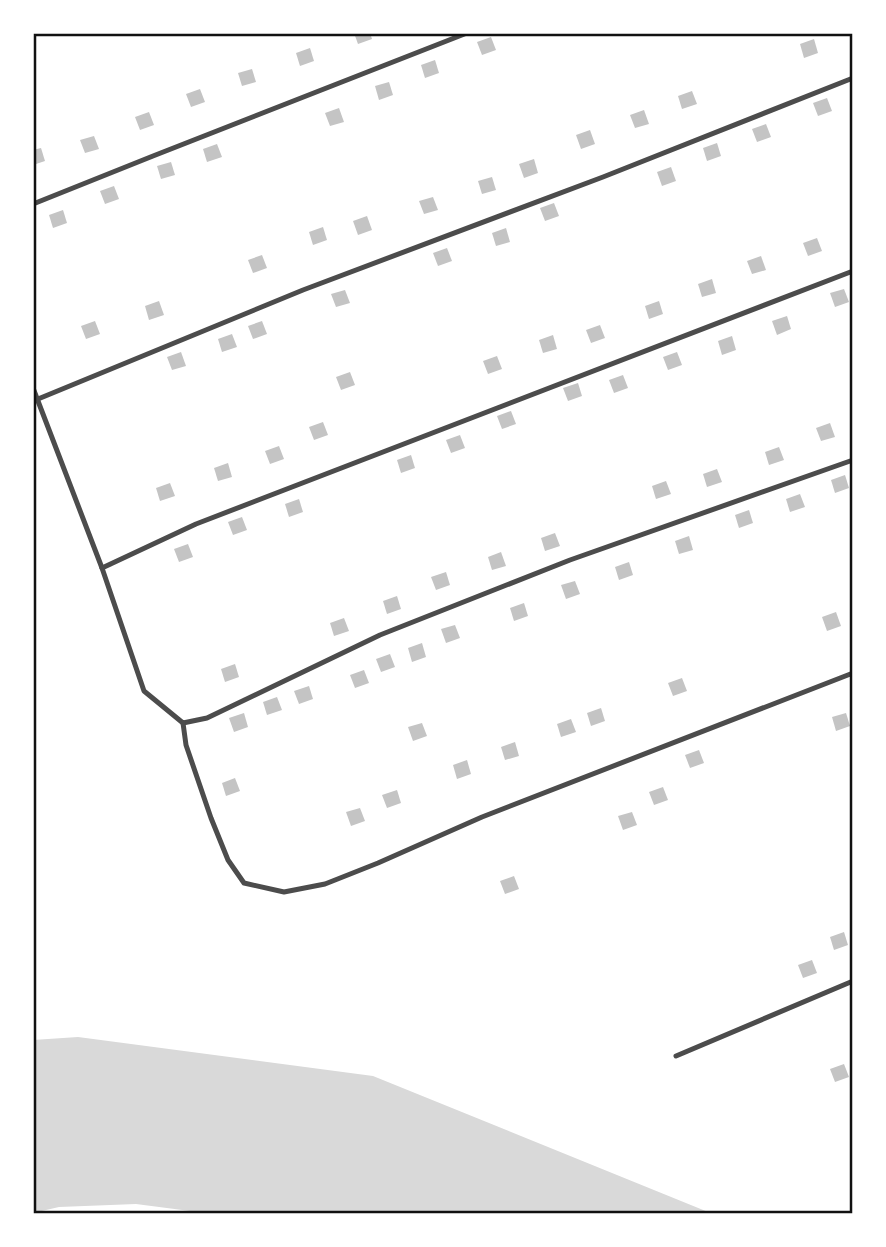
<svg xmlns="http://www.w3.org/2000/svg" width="886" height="1247" font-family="Helvetica,sans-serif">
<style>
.water{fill:#d9d9d9}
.building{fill:#c4c4c4}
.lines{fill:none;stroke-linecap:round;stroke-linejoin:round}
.service{stroke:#4c4c4c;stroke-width:5}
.neatline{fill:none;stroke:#111;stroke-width:2.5}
</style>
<rect width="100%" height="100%" fill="#fff"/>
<!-- water -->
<polygon class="water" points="78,1037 373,1076 713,1214 213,1214 136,1204 59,1207 33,1213 33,1040"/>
<!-- building -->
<g class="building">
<polygon points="354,33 370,33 372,39 358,44"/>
<polygon points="491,37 496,50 482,55 477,42"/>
<polygon points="814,39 818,53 804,58 800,44"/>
<polygon points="310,48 314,61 300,66 296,53"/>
<polygon points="435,60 439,73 425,78 421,65"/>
<polygon points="252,69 256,82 242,86 238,73"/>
<polygon points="389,82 393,95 379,100 375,86"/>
<polygon points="200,89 205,102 191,107 186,94"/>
<polygon points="692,91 697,104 682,109 678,96"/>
<polygon points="827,98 832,111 818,116 813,103"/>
<polygon points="339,108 344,122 330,126 325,113"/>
<polygon points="644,110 649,124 635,128 630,115"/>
<polygon points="149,112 154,125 140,130 135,117"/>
<polygon points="766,124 771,137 757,142 752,129"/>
<polygon points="590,130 595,144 581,149 576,135"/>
<polygon points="94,136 99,149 85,153 80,140"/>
<polygon points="717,143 721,156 707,161 703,148"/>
<polygon points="217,144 222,157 207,162 203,149"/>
<polygon points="41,148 45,161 33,165 33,150"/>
<polygon points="534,159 538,173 524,178 519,164"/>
<polygon points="171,162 175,175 161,179 157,166"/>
<polygon points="671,167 676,181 662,186 657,172"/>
<polygon points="492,177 496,190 482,194 478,181"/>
<polygon points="114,186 119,199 105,204 100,191"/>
<polygon points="433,197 438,210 424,214 419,201"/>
<polygon points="554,203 559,216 545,221 540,208"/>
<polygon points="63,210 67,223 53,228 49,215"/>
<polygon points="367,216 372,230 358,235 353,221"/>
<polygon points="323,227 327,240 313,245 309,232"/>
<polygon points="506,228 510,242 496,246 492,233"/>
<polygon points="817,238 822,251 808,256 803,243"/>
<polygon points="447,248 452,261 438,266 433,253"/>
<polygon points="262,255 267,268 253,273 248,260"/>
<polygon points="761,256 766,270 752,274 747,261"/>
<polygon points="712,279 716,293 702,297 698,284"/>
<polygon points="844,289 849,302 835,307 830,293"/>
<polygon points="345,290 350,303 336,307 331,294"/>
<polygon points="159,301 164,315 149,320 145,306"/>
<polygon points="659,301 663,314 649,319 645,306"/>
<polygon points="787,316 791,329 777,335 772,321"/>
<polygon points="95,321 100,334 86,339 81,326"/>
<polygon points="262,321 267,334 253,339 248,326"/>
<polygon points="600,325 605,338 591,343 586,330"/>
<polygon points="232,334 237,347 222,352 218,339"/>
<polygon points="553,335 557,349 543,353 539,340"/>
<polygon points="732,336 736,350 722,355 718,341"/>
<polygon points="181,352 186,366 172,370 167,357"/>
<polygon points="677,352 682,365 668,370 663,357"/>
<polygon points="497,356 502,369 488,374 483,361"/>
<polygon points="350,372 355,385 341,390 336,377"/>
<polygon points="623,375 628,388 614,393 609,380"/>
<polygon points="578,383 582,396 568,401 563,388"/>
<polygon points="511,411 516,424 502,429 497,416"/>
<polygon points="323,422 328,435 314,440 309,427"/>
<polygon points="830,423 835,437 821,441 816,428"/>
<polygon points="460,435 465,448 451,453 446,440"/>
<polygon points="279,446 284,459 270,464 265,451"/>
<polygon points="779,447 784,460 769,465 765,452"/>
<polygon points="411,455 415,468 401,473 397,460"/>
<polygon points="228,463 232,477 218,481 214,468"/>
<polygon points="717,469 722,482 707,487 703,474"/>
<polygon points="845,475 849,488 835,493 831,480"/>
<polygon points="666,481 671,494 656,499 652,486"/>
<polygon points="170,483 175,496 160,501 156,488"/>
<polygon points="800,494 805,507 790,512 786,499"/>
<polygon points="299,499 303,512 289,517 285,504"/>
<polygon points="749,510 753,523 739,528 735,515"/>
<polygon points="242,517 247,530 233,535 228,522"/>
<polygon points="555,533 560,546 545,551 541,538"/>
<polygon points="689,536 693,550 679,554 675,541"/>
<polygon points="188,544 193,557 179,562 174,549"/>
<polygon points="501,552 506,566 492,570 488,557"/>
<polygon points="629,562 633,575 619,580 615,567"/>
<polygon points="446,572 450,585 436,590 431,577"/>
<polygon points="575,581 580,594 566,599 561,585"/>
<polygon points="397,596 401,609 387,614 383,601"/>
<polygon points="524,603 528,616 514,621 510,608"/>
<polygon points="836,612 841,626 827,631 822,617"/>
<polygon points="344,618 349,631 334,636 330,623"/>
<polygon points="455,625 460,638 446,643 441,629"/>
<polygon points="422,643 426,657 412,662 408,648"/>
<polygon points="390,654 395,667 381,672 376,659"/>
<polygon points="235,664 239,677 225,682 221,669"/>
<polygon points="364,670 369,683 355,688 350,675"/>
<polygon points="682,678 687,691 673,696 668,683"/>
<polygon points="309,686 313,699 299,704 294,691"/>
<polygon points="277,697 282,710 267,715 263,702"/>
<polygon points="601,708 605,721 591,726 587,713"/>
<polygon points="244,713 248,727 234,732 229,718"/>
<polygon points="846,713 850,726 836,731 832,717"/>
<polygon points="571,719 576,732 561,737 557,724"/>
<polygon points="422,723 427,736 413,741 408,727"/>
<polygon points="515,742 519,756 505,760 501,747"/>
<polygon points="699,750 704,763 690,768 685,755"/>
<polygon points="467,760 471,774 457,779 453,765"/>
<polygon points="235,778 240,791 226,796 222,783"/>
<polygon points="663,787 668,800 654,805 649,792"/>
<polygon points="397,790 401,803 387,808 382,795"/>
<polygon points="360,808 365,821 351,826 346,812"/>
<polygon points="632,812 637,825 623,830 618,816"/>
<polygon points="514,876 519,889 505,894 500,881"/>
<polygon points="844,932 848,945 834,950 830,937"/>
<polygon points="812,960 817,973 803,978 798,965"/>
<polygon points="844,1064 849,1077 835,1082 830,1069"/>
</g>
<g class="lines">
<!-- service -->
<g class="service">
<polyline points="33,204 153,156 467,33"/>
<polyline points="33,388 102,568 144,691 183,723 207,718 380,635 570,560 853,460"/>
<polyline points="38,399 303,290 603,177 853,78"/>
<polyline points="102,568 196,524 853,271"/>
<polyline points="183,723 186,745 211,818 228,860 244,883 284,892 325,884 378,863 482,817 853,673"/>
<polyline points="676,1056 853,981"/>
</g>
</g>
<!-- border -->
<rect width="886" height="1247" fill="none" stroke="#ffffff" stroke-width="70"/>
<rect x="35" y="35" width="816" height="1177" class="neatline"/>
</svg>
